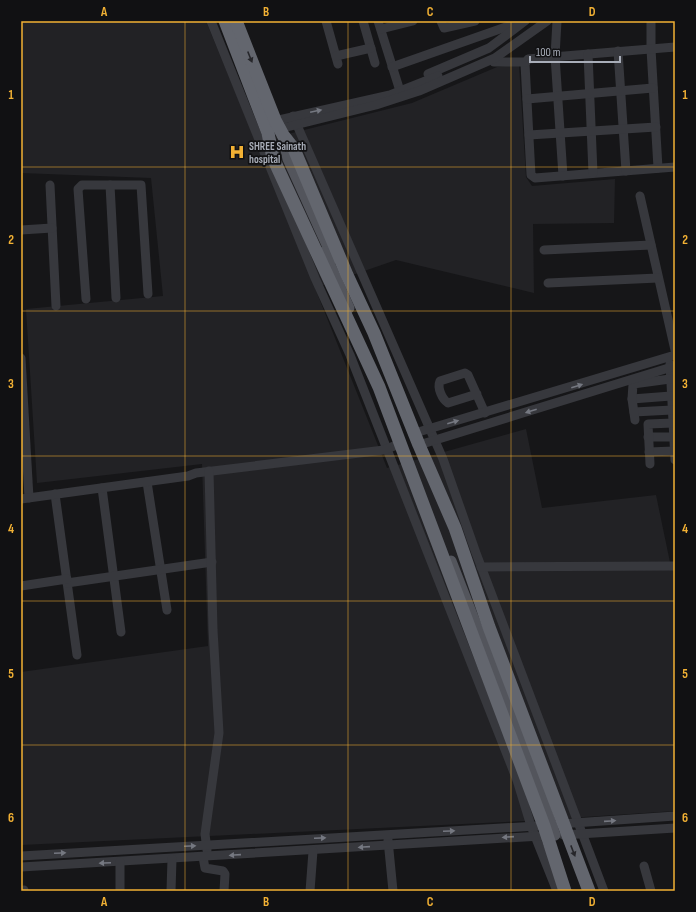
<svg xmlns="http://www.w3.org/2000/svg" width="696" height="912" font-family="'Sofia Sans Condensed',sans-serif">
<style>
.built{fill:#222225}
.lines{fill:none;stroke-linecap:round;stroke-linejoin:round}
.minor{stroke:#37383d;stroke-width:9}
.major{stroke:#53555c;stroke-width:11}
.highway{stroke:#63666e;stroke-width:13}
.oneway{fill:#26262a}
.oneway2{fill:#757881}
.grid{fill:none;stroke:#f2b134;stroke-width:1;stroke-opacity:0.55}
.labels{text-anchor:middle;stroke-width:3.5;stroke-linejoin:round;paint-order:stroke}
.poi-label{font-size:11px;font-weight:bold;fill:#a8adb8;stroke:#111113;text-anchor:start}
.neatline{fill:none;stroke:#f2b134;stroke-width:1.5}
.grid-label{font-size:13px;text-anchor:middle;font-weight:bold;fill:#f2b134}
</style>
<rect width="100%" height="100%" fill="#161618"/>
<!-- built -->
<polygon class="built" points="21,21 206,21 256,142 412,103 497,67 519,64 526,177 532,186 615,179 614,223 533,224 534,293 396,260 315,288 387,468 526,429 542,508 656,495 671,567 675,567 675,811 524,821 21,845 21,672 208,646 202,464 37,483 26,309 163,296 151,178 21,173"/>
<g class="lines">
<!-- minor -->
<g class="minor">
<polyline points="211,21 315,278 350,355 517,780 531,826 557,891"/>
<polyline points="326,21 338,64"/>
<polyline points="363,21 375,63"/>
<polyline points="378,21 400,91"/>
<polyline points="441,21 444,28 475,21"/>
<polyline points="557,21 555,56 563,176"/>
<polyline points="651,21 651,49 658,168"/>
<polyline points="381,29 413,21"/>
<polyline points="675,47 528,59 525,64 531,175 535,178 675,167"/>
<polyline points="618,51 626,171"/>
<polyline points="588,54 593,173"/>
<polyline points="336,56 371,48"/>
<polyline points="494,62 526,62"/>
<polyline points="392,67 517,23"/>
<polyline points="428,74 489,48 525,21"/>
<polyline points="527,99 653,88"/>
<polyline points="293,116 443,459 476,553 604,891"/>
<polyline points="270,122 390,95 438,76"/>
<polyline points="275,130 376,105 419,91 495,58 547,21"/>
<polyline points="529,135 656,127"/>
<polyline points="50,185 56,306"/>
<polyline points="110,185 116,298"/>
<polyline points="640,196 675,350"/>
<polyline points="21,230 52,228"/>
<polyline points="544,250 651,245"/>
<polyline points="548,283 658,278"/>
<polyline points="86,299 78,189 82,185 141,185 148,294"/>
<polyline points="21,358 29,498"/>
<polyline points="670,364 675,460"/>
<path d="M 477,394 L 448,403 C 442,399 437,388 440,381 L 465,373 L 468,375 L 485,413"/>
<polyline points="632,399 671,396"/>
<polyline points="634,412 672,410"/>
<polyline points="635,420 632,399 633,384 670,379"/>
<polyline points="415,433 675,355"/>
<polyline points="648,437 674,437"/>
<polyline points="419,445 675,366"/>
<polyline points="649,452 674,451"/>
<polyline points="650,464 648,424 673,423"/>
<polyline points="147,482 167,610"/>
<polyline points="102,488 121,632"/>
<polyline points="55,494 77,655"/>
<polyline points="21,499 188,476 196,473 384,450 399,444"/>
<polyline points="481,567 675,566"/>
<polyline points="67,583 212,562"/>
<polyline points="21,586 67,579"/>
<polyline points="559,824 675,816"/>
<polyline points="563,835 675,828"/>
<polyline points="388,840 393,891"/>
<polyline points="207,850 205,834 219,733 213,630 209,471"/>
<polyline points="21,856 537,826"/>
<polyline points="203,857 205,868 223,871 225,874 224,891"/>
<polyline points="644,866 651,891"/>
<polyline points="21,867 541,836"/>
<polyline points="24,891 24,890"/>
<polyline points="120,891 120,862"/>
<polyline points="171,891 172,859"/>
<polyline points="310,891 313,851"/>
</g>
<!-- major -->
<g class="major">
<polyline points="283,136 288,159 333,258"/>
<polyline points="324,252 349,308"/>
<polyline points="451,561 525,750 555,835"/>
</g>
<!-- highway -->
<g class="highway">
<polyline points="225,21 268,133 273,158 379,387 544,826 565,891"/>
<polyline points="236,21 275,120 283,135 294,149 347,275 374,333 419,445 455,528 489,627 589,891"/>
</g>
</g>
<!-- one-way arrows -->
<defs><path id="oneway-solid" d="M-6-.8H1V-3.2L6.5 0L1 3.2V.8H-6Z"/></defs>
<g class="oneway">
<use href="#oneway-solid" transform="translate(250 57) rotate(68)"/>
<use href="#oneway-solid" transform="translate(573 851) rotate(69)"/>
</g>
<g class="oneway2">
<use href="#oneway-solid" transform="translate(316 111) rotate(-12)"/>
<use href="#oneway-solid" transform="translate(577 386) rotate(-17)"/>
<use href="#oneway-solid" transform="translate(531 411) rotate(163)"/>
<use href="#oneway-solid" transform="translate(453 422) rotate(-16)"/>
<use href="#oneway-solid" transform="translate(610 821) rotate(-4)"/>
<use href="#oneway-solid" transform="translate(449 831) rotate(-3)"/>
<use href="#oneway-solid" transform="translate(508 837) rotate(176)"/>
<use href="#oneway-solid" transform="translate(320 838) rotate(-3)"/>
<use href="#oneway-solid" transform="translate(190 846) rotate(-3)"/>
<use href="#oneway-solid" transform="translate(364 847) rotate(176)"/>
<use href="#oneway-solid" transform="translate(60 853) rotate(-3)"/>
<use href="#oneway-solid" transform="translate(235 855) rotate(176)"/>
<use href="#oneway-solid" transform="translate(105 863) rotate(177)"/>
</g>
<!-- grid -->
<path class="grid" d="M 185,21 L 185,891M 348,21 L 348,891M 511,21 L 511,891M 21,167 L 675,167M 21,311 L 675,311M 21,456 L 675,456M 21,601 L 675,601M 21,745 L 675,745"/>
<!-- icons -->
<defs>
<g id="hospital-bare" transform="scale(1.2)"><path d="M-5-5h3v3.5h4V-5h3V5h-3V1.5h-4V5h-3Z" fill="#f2b134" stroke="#111113" stroke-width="2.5" paint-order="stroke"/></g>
</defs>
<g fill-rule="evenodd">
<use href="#hospital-bare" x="237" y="152"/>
</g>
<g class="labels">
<!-- poi labels -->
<g class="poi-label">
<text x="249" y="150">SHREE Sainath<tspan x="249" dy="13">hospital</tspan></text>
</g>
</g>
<!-- border -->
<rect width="696" height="912" fill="none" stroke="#111113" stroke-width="44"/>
<!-- scale -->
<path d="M530 56v6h90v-6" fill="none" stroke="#a8adb8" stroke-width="2"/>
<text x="536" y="56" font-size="12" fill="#a8adb8" stroke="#111113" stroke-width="3" paint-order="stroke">100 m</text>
<rect x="22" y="22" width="652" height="868" class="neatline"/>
<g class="grid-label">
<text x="104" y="16">A</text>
<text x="266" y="16">B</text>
<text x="430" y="16">C</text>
<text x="592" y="16">D</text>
<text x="11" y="99">1</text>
<text x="685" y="99">1</text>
<text x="11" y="244">2</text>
<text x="685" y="244">2</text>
<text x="11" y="388">3</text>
<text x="685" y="388">3</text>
<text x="11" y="533">4</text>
<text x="685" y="533">4</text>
<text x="11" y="678">5</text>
<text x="685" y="678">5</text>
<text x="11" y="822">6</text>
<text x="685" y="822">6</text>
<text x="104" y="906">A</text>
<text x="266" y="906">B</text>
<text x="430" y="906">C</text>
<text x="592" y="906">D</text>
</g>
</svg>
